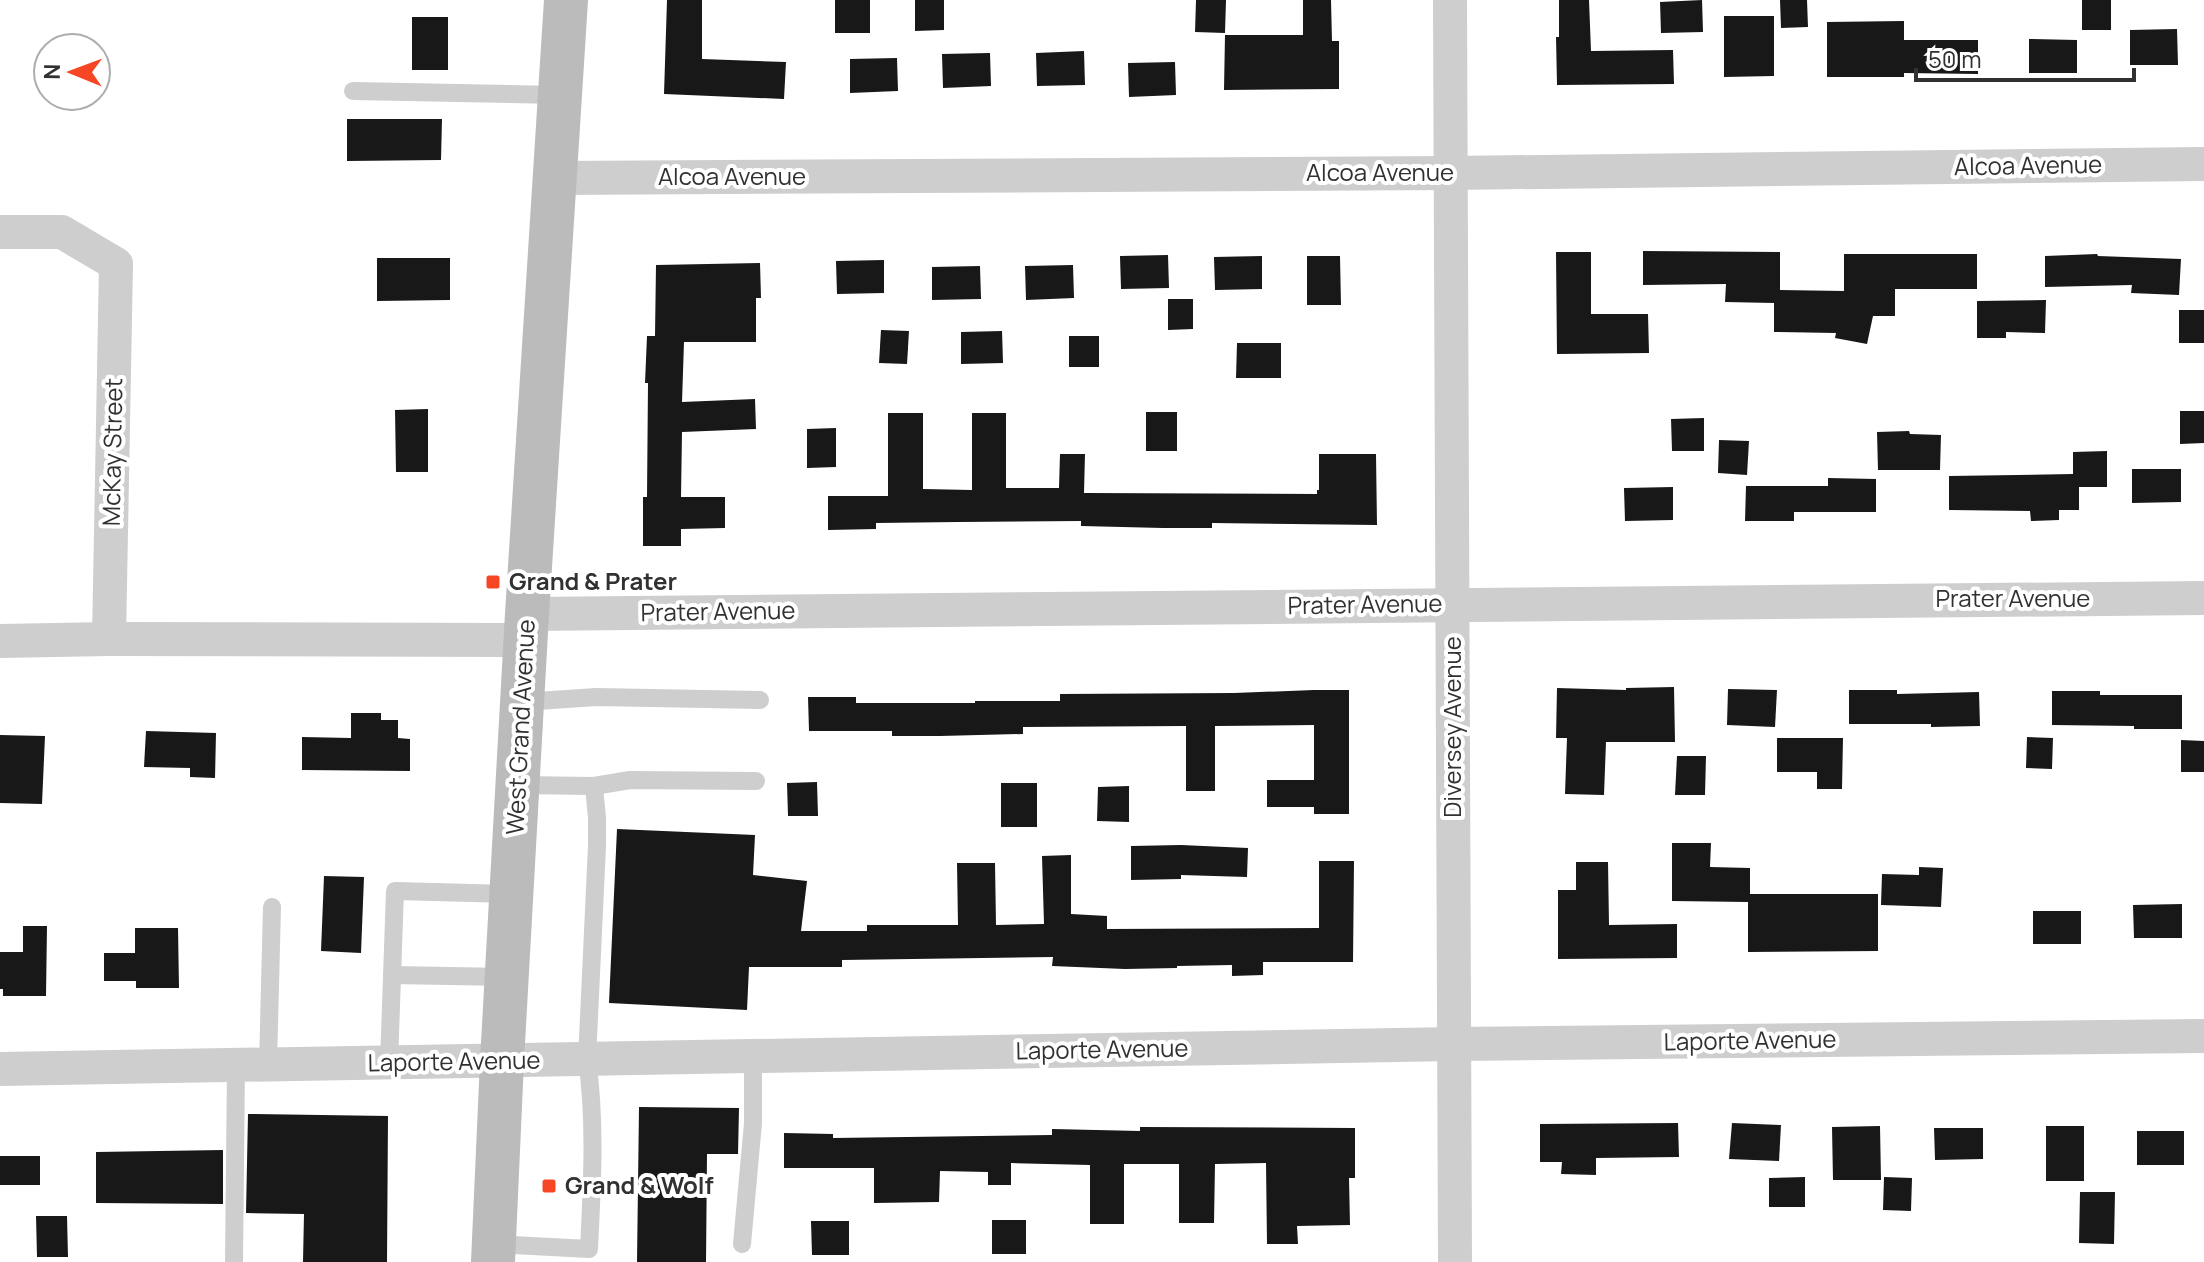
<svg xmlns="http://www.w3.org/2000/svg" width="2204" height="1262" font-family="Manrope,sans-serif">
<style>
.building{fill:#181818}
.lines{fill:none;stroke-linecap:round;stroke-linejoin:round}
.lane{stroke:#cecece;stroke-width:18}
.street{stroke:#cecece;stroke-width:34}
.secondary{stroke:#bbb;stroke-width:44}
.poi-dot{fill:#f64624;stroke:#fff;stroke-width:3}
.labels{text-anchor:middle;stroke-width:8;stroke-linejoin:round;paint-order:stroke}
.street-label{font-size:24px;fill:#313131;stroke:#fff}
.poi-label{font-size:24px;font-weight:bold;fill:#313131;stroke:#fff;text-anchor:start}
</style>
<rect width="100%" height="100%" fill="#fff"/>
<!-- building -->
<g class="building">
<polygon points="667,0 702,0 702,59 786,62 784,99 664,94"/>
<rect x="835" y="0" width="35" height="33"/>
<polygon points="915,0 944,0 944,30 915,31"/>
<polygon points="1196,0 1226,0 1225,33 1195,32"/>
<polygon points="1303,0 1331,0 1332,41 1339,41 1339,89 1224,90 1225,35 1303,35"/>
<polygon points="1559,0 1589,0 1591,51 1673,50 1674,84 1557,85 1556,37 1559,37"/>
<polygon points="1702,0 1703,32 1661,33 1660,2"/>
<polygon points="1780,0 1807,0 1808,27 1781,28"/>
<rect x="2082" y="0" width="29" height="30"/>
<polygon points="1724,16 1774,16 1774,76 1724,77"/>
<rect x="412" y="17" width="36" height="53"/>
<polygon points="1904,21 1904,40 1978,40 1978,74 1904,73 1904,77 1827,77 1827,22"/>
<polygon points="2177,29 2178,65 2130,65 2130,30"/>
<polygon points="2029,39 2077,40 2077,73 2029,73"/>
<polygon points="1084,51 1085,85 1037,86 1036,53"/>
<polygon points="990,53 991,86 943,88 942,54"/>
<polygon points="897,58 898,91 850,93 850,59"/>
<polygon points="1175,62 1176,95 1129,97 1128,63"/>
<polygon points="347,119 442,119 441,160 347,161"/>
<polygon points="1643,251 1780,252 1780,290 1844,291 1844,254 1977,254 1977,289 1895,289 1895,316 1873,316 1867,344 1835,338 1836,333 1774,332 1774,303 1725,302 1726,284 1643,285"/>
<polygon points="1556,252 1591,252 1591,314 1648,314 1649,353 1557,354"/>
<polygon points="2097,254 2098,256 2181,259 2179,295 2131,293 2132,285 2045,287 2045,256"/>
<polygon points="1168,255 1169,288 1121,289 1120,256"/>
<polygon points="1262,256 1262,289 1215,290 1214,257"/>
<polygon points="1307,256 1340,256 1341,305 1307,305"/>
<polygon points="377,258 450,258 450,300 377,301"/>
<polygon points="884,260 884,293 837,294 836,261"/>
<polygon points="760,263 761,298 756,298 756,342 684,342 682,402 755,399 756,429 682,432 681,497 725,497 725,528 681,529 681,546 643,546 643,497 647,497 648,383 645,383 647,336 655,336 656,265"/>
<polygon points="1073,265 1074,298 1026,300 1025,266"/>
<polygon points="980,266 981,299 932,300 932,267"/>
<polygon points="1168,299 1193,299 1193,329 1168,330"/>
<polygon points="2046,300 2045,333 2006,332 2006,338 1977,338 1977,301"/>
<rect x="2179" y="310" width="25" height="33"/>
<polygon points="881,330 909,331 907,364 879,363"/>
<polygon points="1002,331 1003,363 961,364 961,332"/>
<rect x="1069" y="336" width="30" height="31"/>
<polygon points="1237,343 1281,343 1281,378 1236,378"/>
<polygon points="428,409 428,472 396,472 395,410"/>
<polygon points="2180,411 2204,411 2204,443 2180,444"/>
<rect x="1146" y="412" width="31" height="39"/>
<polygon points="888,413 923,413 923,489 972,490 972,413 1006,413 1006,488 1059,488 1060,454 1085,454 1084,493 1317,494 1317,490 1319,490 1319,454 1376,454 1377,525 1212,523 1212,528 1163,528 1081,526 1081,521 958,522 876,523 876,529 828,530 828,496 888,496"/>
<polygon points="1704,418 1704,451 1672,451 1671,419"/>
<polygon points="836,428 836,467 807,468 807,429"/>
<polygon points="1909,431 1910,434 1941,435 1940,470 1878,470 1877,432"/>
<polygon points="1719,440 1749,441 1747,475 1718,473"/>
<polygon points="2107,451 2107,487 2079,487 2079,510 2059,510 2059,520 2031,521 2030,511 1949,510 1949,476 2073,474 2073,452"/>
<polygon points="2132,469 2181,469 2181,502 2132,503"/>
<polygon points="1828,478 1876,479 1876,512 1794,512 1794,521 1745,521 1746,486 1828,486"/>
<polygon points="1673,487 1673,520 1625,521 1624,488"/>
<polygon points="1674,687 1675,742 1606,742 1604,795 1565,794 1567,738 1556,738 1557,688 1626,690 1626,688"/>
<polygon points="1728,689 1777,690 1775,727 1727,725"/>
<polygon points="1314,690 1349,690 1349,814 1314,814 1314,807 1267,807 1267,780 1314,780 1314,725 1215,726 1215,791 1186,791 1186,726 1023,727 1023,734 940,736 892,736 892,731 809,731 808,697 856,697 856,703 975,703 975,701 1060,701 1060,694 1234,693"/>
<polygon points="1849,690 1897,690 1897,694 1979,692 1980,726 1931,727 1931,724 1849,724"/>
<polygon points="2052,691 2100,691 2100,695 2182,695 2182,729 2134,729 2134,726 2052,725"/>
<polygon points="351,713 381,713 381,720 398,720 398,738 410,739 410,771 302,770 302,737 351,738"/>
<polygon points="146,731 216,733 215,778 190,777 190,768 144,767"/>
<polygon points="0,735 45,736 42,804 0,803"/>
<polygon points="2027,737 2053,738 2052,769 2026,768"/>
<polygon points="1777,738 1843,738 1842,789 1817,789 1817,772 1777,772"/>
<polygon points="2181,740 2204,741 2204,772 2181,772"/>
<polygon points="1677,756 1706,756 1705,795 1675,795"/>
<polygon points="817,782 818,816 788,816 787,783"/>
<rect x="1001" y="783" width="36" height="44"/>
<polygon points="1129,786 1129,822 1097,821 1098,787"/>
<polygon points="617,829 755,835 753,875 807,881 801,931 867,931 867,925 958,925 957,863 995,863 996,925 1044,924 1042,856 1071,855 1071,914 1107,916 1107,929 1319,928 1319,861 1354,861 1353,962 1263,962 1263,975 1232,976 1232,965 1177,966 1177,968 1125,969 1052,966 1053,957 842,960 842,967 749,967 747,1010 609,1003"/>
<polygon points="1672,843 1711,843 1710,867 1750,868 1750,894 1878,894 1878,951 1748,952 1748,902 1672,901"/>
<polygon points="1181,845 1248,848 1247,877 1181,875 1181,879 1131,880 1131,846"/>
<polygon points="1576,862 1608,862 1609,925 1677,924 1677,958 1558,959 1558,890 1576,890"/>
<polygon points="1919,867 1943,868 1941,907 1881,905 1882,874 1919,875"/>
<polygon points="324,876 364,877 361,953 321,951"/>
<polygon points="2182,904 2182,938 2134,938 2133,905"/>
<rect x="2033" y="911" width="48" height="33"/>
<polygon points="23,926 47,926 46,996 3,996 3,989 0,989 0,952 23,952"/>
<polygon points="135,928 178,928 179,988 136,988 136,981 104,981 104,953 135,953"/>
<polygon points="639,1107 739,1108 738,1154 707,1154 706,1262 637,1262"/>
<polygon points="248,1114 388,1116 387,1262 303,1262 304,1214 246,1213"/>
<polygon points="1678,1123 1679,1157 1596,1158 1596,1175 1561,1174 1562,1162 1540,1162 1540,1124"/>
<polygon points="1732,1123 1781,1125 1779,1161 1729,1159"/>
<polygon points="1880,1126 1881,1180 1833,1180 1832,1127"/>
<rect x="2046" y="1126" width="38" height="55"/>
<polygon points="1140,1127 1355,1128 1355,1178 1349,1178 1350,1225 1297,1226 1298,1244 1267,1244 1266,1163 1215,1164 1214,1223 1179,1223 1179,1164 1124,1164 1124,1224 1090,1224 1090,1165 1011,1163 1011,1185 988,1185 988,1172 940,1171 939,1202 874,1203 874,1168 784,1168 784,1133 833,1134 833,1138 1052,1135 1052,1129 1140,1131"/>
<polygon points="1934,1128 1983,1128 1983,1159 1935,1160"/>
<rect x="2137" y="1131" width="47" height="34"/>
<polygon points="223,1150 223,1204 96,1203 96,1152"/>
<rect x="0" y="1156" width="40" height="29"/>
<polygon points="1805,1177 1805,1207 1769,1207 1769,1178"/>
<polygon points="1884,1177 1912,1178 1911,1211 1883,1210"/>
<polygon points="2080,1192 2115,1192 2114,1244 2079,1243"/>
<polygon points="36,1216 67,1216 68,1257 37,1257"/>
<rect x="992" y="1220" width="34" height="34"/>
<polygon points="811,1221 849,1221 849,1255 812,1255"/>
</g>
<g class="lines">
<!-- lane -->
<g class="lane">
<polyline points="353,91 561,95"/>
<polyline points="523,702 596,697 760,700"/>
<polyline points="518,785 594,786 630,780 756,781"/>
<polyline points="392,975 507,977"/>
<polyline points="389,1063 395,891 511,894"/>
<polyline points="268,1065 272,907"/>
<path d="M 493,1244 L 589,1249 C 592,1186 596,1122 587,1060 L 597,846 L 597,818 L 594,786"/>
<polyline points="742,1244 753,1123 753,1057"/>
<polyline points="234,1262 236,1065"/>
</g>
<!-- street -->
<g class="street">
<polyline points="1450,0 1455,1262"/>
<polyline points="556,178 1451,173 2204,164"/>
<polyline points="0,232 62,232 116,264 109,639"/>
<polyline points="527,614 2204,598"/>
<polyline points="0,641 109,639 526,640"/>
<polyline points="0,1069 1454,1044 2204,1036"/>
</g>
<!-- secondary -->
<polyline class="secondary" points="493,1262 502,1061 527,614 566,0"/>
</g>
<!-- markers -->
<g class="poi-dot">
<rect x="485" y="574" width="16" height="16" rx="4"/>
<rect x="541" y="1178" width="16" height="16" rx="4"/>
</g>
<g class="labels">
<!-- street labels -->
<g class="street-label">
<text transform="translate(2028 166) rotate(-1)" y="8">Alcoa Avenue</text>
<text x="1380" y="181">Alcoa Avenue</text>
<text x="732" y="185">Alcoa Avenue</text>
<text transform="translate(113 452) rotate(-89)" y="8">McKay Street</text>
<text x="2013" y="607">Prater Avenue</text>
<text transform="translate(1365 605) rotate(-1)" y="8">Prater Avenue</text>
<text transform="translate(718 612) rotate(-1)" y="8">Prater Avenue</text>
<text transform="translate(521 727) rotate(-87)" y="8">West Grand Avenue</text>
<text transform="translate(1453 727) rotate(-90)" y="8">Diversey Avenue</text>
<text transform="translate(1750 1041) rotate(-1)" y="8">Laporte Avenue</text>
<text transform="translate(1102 1050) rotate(-1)" y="8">Laporte Avenue</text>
<text transform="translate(454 1062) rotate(-1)" y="8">Laporte Avenue</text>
</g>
<!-- poi labels -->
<g class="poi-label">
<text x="509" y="590">Grand &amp; Prater</text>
<text x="565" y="1194">Grand &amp; Wolf</text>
</g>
</g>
<!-- north arrow -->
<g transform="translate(72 72) rotate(271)"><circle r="38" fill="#ffffff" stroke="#adadad" stroke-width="2"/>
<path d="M0-6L14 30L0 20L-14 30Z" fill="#f64624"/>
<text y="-12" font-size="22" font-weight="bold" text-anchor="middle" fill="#313131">N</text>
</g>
<!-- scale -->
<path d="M1916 68v12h218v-12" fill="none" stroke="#313131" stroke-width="4"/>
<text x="1928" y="68" font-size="24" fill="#313131" stroke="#ffffff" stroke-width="6" paint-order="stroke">50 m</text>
</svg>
